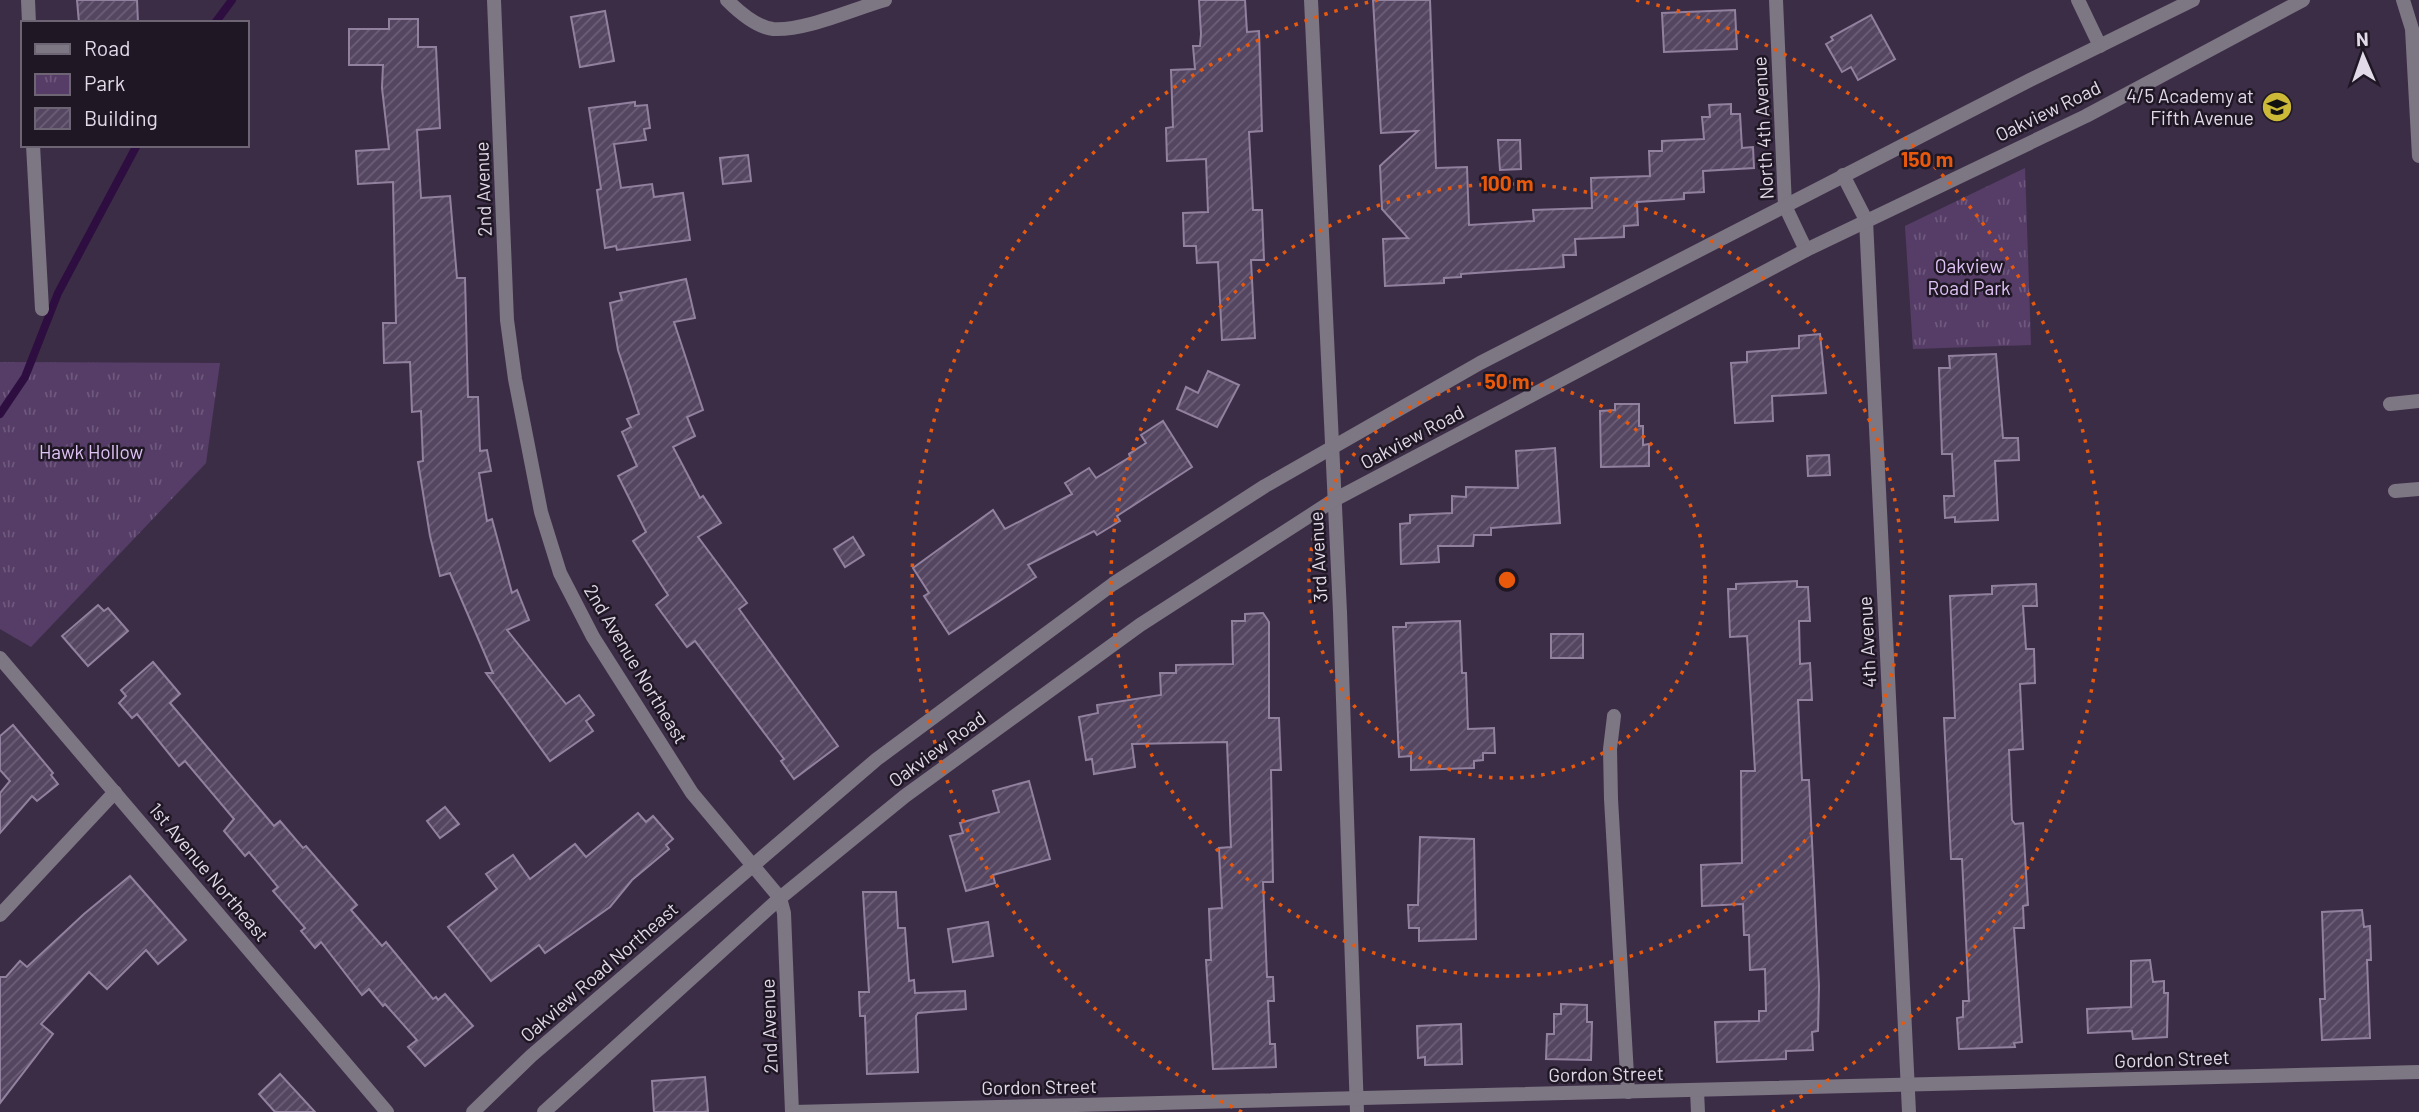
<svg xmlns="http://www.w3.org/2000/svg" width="2419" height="1112" font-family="Barlow,sans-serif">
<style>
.park{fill:url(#park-tufts)}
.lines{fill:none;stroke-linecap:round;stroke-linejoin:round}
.stream{stroke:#2e0e40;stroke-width:8}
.building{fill:url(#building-hatch);stroke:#92809f;stroke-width:2}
.lane{stroke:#7d7683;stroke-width:14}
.street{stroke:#7d7683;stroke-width:14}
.ring{fill:none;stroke:#e8590c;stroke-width:3.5;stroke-dasharray:3.5 7}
.labels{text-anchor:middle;stroke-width:5;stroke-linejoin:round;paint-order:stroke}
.poi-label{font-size:19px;fill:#e2d9e9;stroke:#1f1824;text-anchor:end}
.street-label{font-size:19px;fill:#e2d9e9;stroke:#1f1824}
.park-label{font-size:19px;fill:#e0c3f5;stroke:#1f1824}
.centre{fill:#e8590c;stroke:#1f1824;stroke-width:3.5}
.ring-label{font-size:21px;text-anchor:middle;font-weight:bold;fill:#e8590c;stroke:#1f1824;stroke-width:5;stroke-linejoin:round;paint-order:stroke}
</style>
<defs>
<pattern id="park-tufts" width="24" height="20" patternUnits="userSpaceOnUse" patternTransform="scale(1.75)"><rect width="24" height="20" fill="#563d67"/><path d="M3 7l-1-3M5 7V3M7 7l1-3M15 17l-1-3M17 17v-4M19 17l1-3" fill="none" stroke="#6e587d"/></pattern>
<pattern id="building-hatch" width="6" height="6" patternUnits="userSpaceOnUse" patternTransform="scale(1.75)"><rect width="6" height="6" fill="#544560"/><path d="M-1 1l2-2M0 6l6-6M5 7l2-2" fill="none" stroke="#6c5f77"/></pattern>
</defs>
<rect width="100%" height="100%" fill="#3c2d47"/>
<!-- park -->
<g class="park">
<polygon points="2025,168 2031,345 1913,349 1905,226"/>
<polygon points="0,362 220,363 206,463 31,647 0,629"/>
</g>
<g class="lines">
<!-- stream -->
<g class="stream">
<polyline points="215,23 232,0"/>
<polyline points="0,414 25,377 58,293 137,145"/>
</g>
</g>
<!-- building -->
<g class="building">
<polygon points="77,0 137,0 138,23 79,23"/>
<polygon points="1199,0 1245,0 1247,32 1259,31 1262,131 1249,132 1253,210 1262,210 1264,260 1251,260 1255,338 1222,340 1218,262 1197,263 1196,246 1184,246 1183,213 1208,212 1206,159 1167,161 1166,128 1173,127 1171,70 1195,69 1193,46 1200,46 1201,34"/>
<polygon points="1373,0 1430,0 1436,168 1467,167 1469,225 1534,221 1533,210 1592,208 1591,178 1650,176 1649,151 1662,151 1662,141 1704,139 1702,117 1710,117 1709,105 1731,104 1731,114 1740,114 1742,148 1753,147 1754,168 1703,171 1704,192 1684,193 1684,199 1637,202 1638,225 1624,226 1624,237 1575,239 1576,255 1563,255 1564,267 1461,274 1461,277 1444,278 1444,283 1385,286 1383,239 1408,238 1382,209 1380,166 1418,131 1381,133"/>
<polygon points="1735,10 1737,49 1664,52 1662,13"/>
<polygon points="605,11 614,61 580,67 571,17"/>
<polygon points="1871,15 1895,59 1858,80 1851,67 1842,72 1826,44 1833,40 1831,37"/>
<polygon points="389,19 418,19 418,47 436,47 440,128 417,130 421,198 450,196 457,278 465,278 468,397 478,397 480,451 487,450 491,471 479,473 487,521 492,519 512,593 517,590 529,620 507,630 566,704 579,695 594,715 586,721 593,731 550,761 486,673 493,673 450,573 440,576 430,536 418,462 423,461 421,411 412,412 410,362 384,363 383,323 396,323 393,182 358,184 356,151 389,149 382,88 383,65 349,65 349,29 389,29"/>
<polygon points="635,102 635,106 647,105 650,128 644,129 646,140 614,144 621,188 652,184 654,197 683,193 690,240 617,250 616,246 605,248 597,190 601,189 589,108"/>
<polygon points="1498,140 1520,140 1521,169 1500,170"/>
<polygon points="748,155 751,181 723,184 720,158"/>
<polygon points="686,279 695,318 674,322 703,410 687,417 695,436 673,447 700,498 703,496 721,523 698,537 747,603 739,609 838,746 794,779 781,761 784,759 695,641 687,647 656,605 668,595 633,541 646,532 618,476 637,466 622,432 631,427 627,419 639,414 618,350 610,303 622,300 620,293"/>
<polygon points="1820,334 1826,393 1772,396 1773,421 1735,423 1731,363 1747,362 1747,352 1799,348 1799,336"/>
<polygon points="1996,354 2003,438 2018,438 2019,460 1995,461 1998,520 1955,522 1955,517 1945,518 1944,496 1954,496 1952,454 1942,454 1939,368 1950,368 1949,356"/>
<polygon points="1208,371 1239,385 1217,427 1177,409 1186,387 1198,393"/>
<polygon points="1615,404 1639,404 1639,426 1643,426 1643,445 1649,444 1649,466 1601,467 1600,411 1615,410"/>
<polygon points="1163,421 1192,467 1117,516 1120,521 1097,535 1094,531 1028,565 1036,577 949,634 924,596 929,593 913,568 993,510 1005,529 1072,494 1065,483 1089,468 1096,478 1130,457 1129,454 1146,443 1141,435"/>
<polygon points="1555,448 1560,523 1491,528 1491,535 1474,535 1473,546 1438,546 1439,562 1401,564 1400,524 1410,523 1410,515 1452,513 1452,496 1466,497 1466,487 1518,488 1516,451"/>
<polygon points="1829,455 1830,475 1808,476 1807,456"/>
<polygon points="853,537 864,555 845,567 834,549"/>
<polygon points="1797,581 1797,587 1808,587 1810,621 1799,621 1800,664 1810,663 1812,700 1798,700 1802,780 1809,780 1819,986 1818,1031 1812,1032 1813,1050 1786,1051 1786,1059 1717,1062 1715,1022 1759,1021 1759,1011 1766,1011 1765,969 1750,970 1749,935 1744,935 1743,904 1702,906 1701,865 1742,863 1741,771 1755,771 1747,636 1730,637 1728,589 1736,589 1736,584"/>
<polygon points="2036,584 2037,606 2023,606 2026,649 2034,649 2035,683 2020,684 2023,749 2009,750 2012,820 2015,824 2023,823 2028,905 2023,906 2024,928 2014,928 2022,1042 2014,1043 2015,1047 1959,1049 1957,1018 1963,1017 1963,1001 1969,1001 1962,859 1951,859 1944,718 1955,718 1950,596 1992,594 1992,586"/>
<polygon points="98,605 104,611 108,608 128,631 88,666 62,636"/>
<polygon points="1263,613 1269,622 1269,718 1279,718 1281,770 1271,770 1273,882 1263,882 1267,977 1273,977 1274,1001 1268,1001 1270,1044 1275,1044 1276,1067 1213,1069 1206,960 1211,960 1209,909 1222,908 1219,848 1231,847 1227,742 1132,744 1135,767 1094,774 1092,759 1086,760 1079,717 1098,713 1097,705 1161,695 1160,673 1176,673 1176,665 1233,664 1232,621 1245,621 1245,614"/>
<polygon points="1460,621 1462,673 1466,673 1468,729 1494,728 1495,753 1483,753 1483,760 1474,761 1474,768 1411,770 1411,756 1399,757 1393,627 1406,627 1406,623"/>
<rect x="1551" y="634" width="32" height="24"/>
<polygon points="153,662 180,694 170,703 274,826 280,821 303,848 306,846 357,905 351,910 382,946 386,942 433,999 436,997 438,1000 445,994 473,1026 425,1066 408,1047 417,1040 385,1004 383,1006 369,989 362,995 321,942 315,948 301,931 305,928 273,891 278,887 249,852 245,856 224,831 234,819 185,761 179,766 137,714 132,718 119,703 126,696 121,690"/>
<polygon points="13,725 53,773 51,775 58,784 37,801 32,796 0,833 0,793 10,781 0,770 0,736"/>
<polygon points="1029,781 1050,859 993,875 995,883 966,891 950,836 963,833 960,823 999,812 993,791"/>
<polygon points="445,807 459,824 440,838 427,821"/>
<polygon points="638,813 646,822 653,816 673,839 666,845 669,849 632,880 610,907 545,953 539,945 491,981 448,927 497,889 486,874 513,855 530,879 575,844 586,857"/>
<polygon points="1420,837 1474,839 1476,939 1419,941 1419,928 1409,928 1408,905 1418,905"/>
<polygon points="130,876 186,940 158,964 146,950 107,989 89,972 41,1024 53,1034 0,1103 0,977 6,977 20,961 27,967 84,914"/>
<polygon points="863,892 896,892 898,928 905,928 909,981 914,980 915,993 965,991 966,1009 918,1013 916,1016 918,1072 867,1074 865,1016 860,1016 859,992 869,992"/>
<polygon points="2362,910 2364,927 2370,926 2371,960 2367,960 2370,1038 2322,1040 2320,999 2325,999 2322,912"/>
<polygon points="988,922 993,956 953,962 948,929"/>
<polygon points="2150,960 2153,982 2164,981 2164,993 2168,993 2167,1037 2133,1039 2132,1031 2088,1033 2087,1009 2131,1007 2131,961"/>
<polygon points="1561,1004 1587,1005 1587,1022 1592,1022 1591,1060 1546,1059 1547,1034 1554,1034 1554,1014 1561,1014"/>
<polygon points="1461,1024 1462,1064 1425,1065 1425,1057 1418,1058 1417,1026"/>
<polygon points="280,1074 315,1112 275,1112 259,1094"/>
<polygon points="705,1077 708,1112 654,1112 652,1081"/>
</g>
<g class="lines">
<!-- lane -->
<g class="lane">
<path d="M 727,0 C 739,12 756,27 773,29 C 805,31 853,9 885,0"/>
<polyline points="2078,0 2100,46"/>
<polyline points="2390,404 2419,401"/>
<polyline points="2395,491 2419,489"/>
<polyline points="1614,716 1610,749 1611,799 1628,1092"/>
<polyline points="1697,1091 1698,1112"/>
</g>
<!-- street -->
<g class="street">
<polyline points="28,0 29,23"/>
<polyline points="494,0 507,320 515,379 541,512 560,573 593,637 692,793 780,898 784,913 792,1112"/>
<polyline points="1311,0 1340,612 1357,1112"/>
<polyline points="1776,0 1785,206 1806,250"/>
<polyline points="2403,0 2412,29 2419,156"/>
<polyline points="33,145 42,309"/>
<polyline points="1843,175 1866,220 1909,1112"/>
<polyline points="0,658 387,1112"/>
<polyline points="0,915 115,792"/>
<polyline points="473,1112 531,1056 877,759 1113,584 1265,486 1480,363 2030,80 2193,0"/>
<polyline points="544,1112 780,898 905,796 1140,625 1334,500 1806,250 2086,116 2303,0"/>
<polyline points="793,1112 2419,1072"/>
</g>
</g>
<!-- distance rings -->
<g class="ring">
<circle cx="1507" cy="580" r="198"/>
<circle cx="1507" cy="580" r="396"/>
<path d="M1242 1112A594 594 0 0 1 1378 0M1636 0A594 594 0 0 1 1772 1112"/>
</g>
<!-- icons -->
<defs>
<g id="school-disc" transform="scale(1.575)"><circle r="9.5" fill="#ccb938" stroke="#1f1824"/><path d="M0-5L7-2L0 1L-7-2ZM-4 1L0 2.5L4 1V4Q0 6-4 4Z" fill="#111"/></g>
</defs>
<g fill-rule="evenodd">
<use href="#school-disc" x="2277" y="107"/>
</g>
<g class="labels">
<!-- poi labels -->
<g class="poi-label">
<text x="2254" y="103">4/5 Academy at<tspan x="2254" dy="22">Fifth Avenue</tspan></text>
</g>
<!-- street labels -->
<g class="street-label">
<text transform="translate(2048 111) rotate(-26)" y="7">Oakview Road</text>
<text transform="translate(1763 128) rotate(-93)" y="7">North 4th Avenue</text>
<text transform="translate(483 189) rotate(-92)" y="7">2nd Avenue</text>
<text transform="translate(1412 437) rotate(-28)" y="7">Oakview Road</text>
<text transform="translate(1318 557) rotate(-93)" y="7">3rd Avenue</text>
<text transform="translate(1867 642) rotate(-93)" y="7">4th Avenue</text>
<text transform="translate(636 664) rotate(59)" y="7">2nd Avenue Northeast</text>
<text transform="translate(937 749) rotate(-36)" y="7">Oakview Road</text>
<text transform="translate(209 872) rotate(50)" y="7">1st Avenue Northeast</text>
<text transform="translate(599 972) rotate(-41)" y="7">Oakview Road Northeast</text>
<text transform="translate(769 1026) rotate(-92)" y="7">2nd Avenue</text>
<text transform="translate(2172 1059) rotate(-2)" y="7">Gordon Street</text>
<text transform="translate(1606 1074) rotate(-1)" y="7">Gordon Street</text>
<text transform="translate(1039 1087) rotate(-1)" y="7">Gordon Street</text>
</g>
<!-- park labels -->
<g class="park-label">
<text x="1969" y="273">Oakview<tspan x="1969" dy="22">Road Park</tspan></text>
<text x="91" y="459">Hawk Hollow</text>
</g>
</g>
<circle cx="1507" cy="580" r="10" class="centre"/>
<g class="ring-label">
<text x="1927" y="167">150 m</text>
<text x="1507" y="191">100 m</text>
<text x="1507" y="389">50 m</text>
</g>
<!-- legend -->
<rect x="21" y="21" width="228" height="126" fill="#1f1824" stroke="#6d6573" stroke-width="2"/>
<rect x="35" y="44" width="35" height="10" fill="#7d7683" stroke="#6d6573" stroke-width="2"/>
<text x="84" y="56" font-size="21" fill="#e2d9e9">Road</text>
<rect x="35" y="74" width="35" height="21" fill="url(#park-tufts)" stroke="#6d6573" stroke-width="2"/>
<text x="84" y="91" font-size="21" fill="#e2d9e9">Park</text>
<rect x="35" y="108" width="35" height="21" fill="url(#building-hatch)" stroke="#6d6573" stroke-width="2"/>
<text x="84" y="126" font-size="21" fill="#e2d9e9">Building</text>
<!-- north arrow -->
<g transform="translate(2363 56) rotate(358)" stroke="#1f1824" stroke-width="5" paint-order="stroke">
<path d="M0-5L12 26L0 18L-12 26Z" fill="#e2d9e9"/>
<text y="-10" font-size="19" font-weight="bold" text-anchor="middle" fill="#e2d9e9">N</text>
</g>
</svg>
